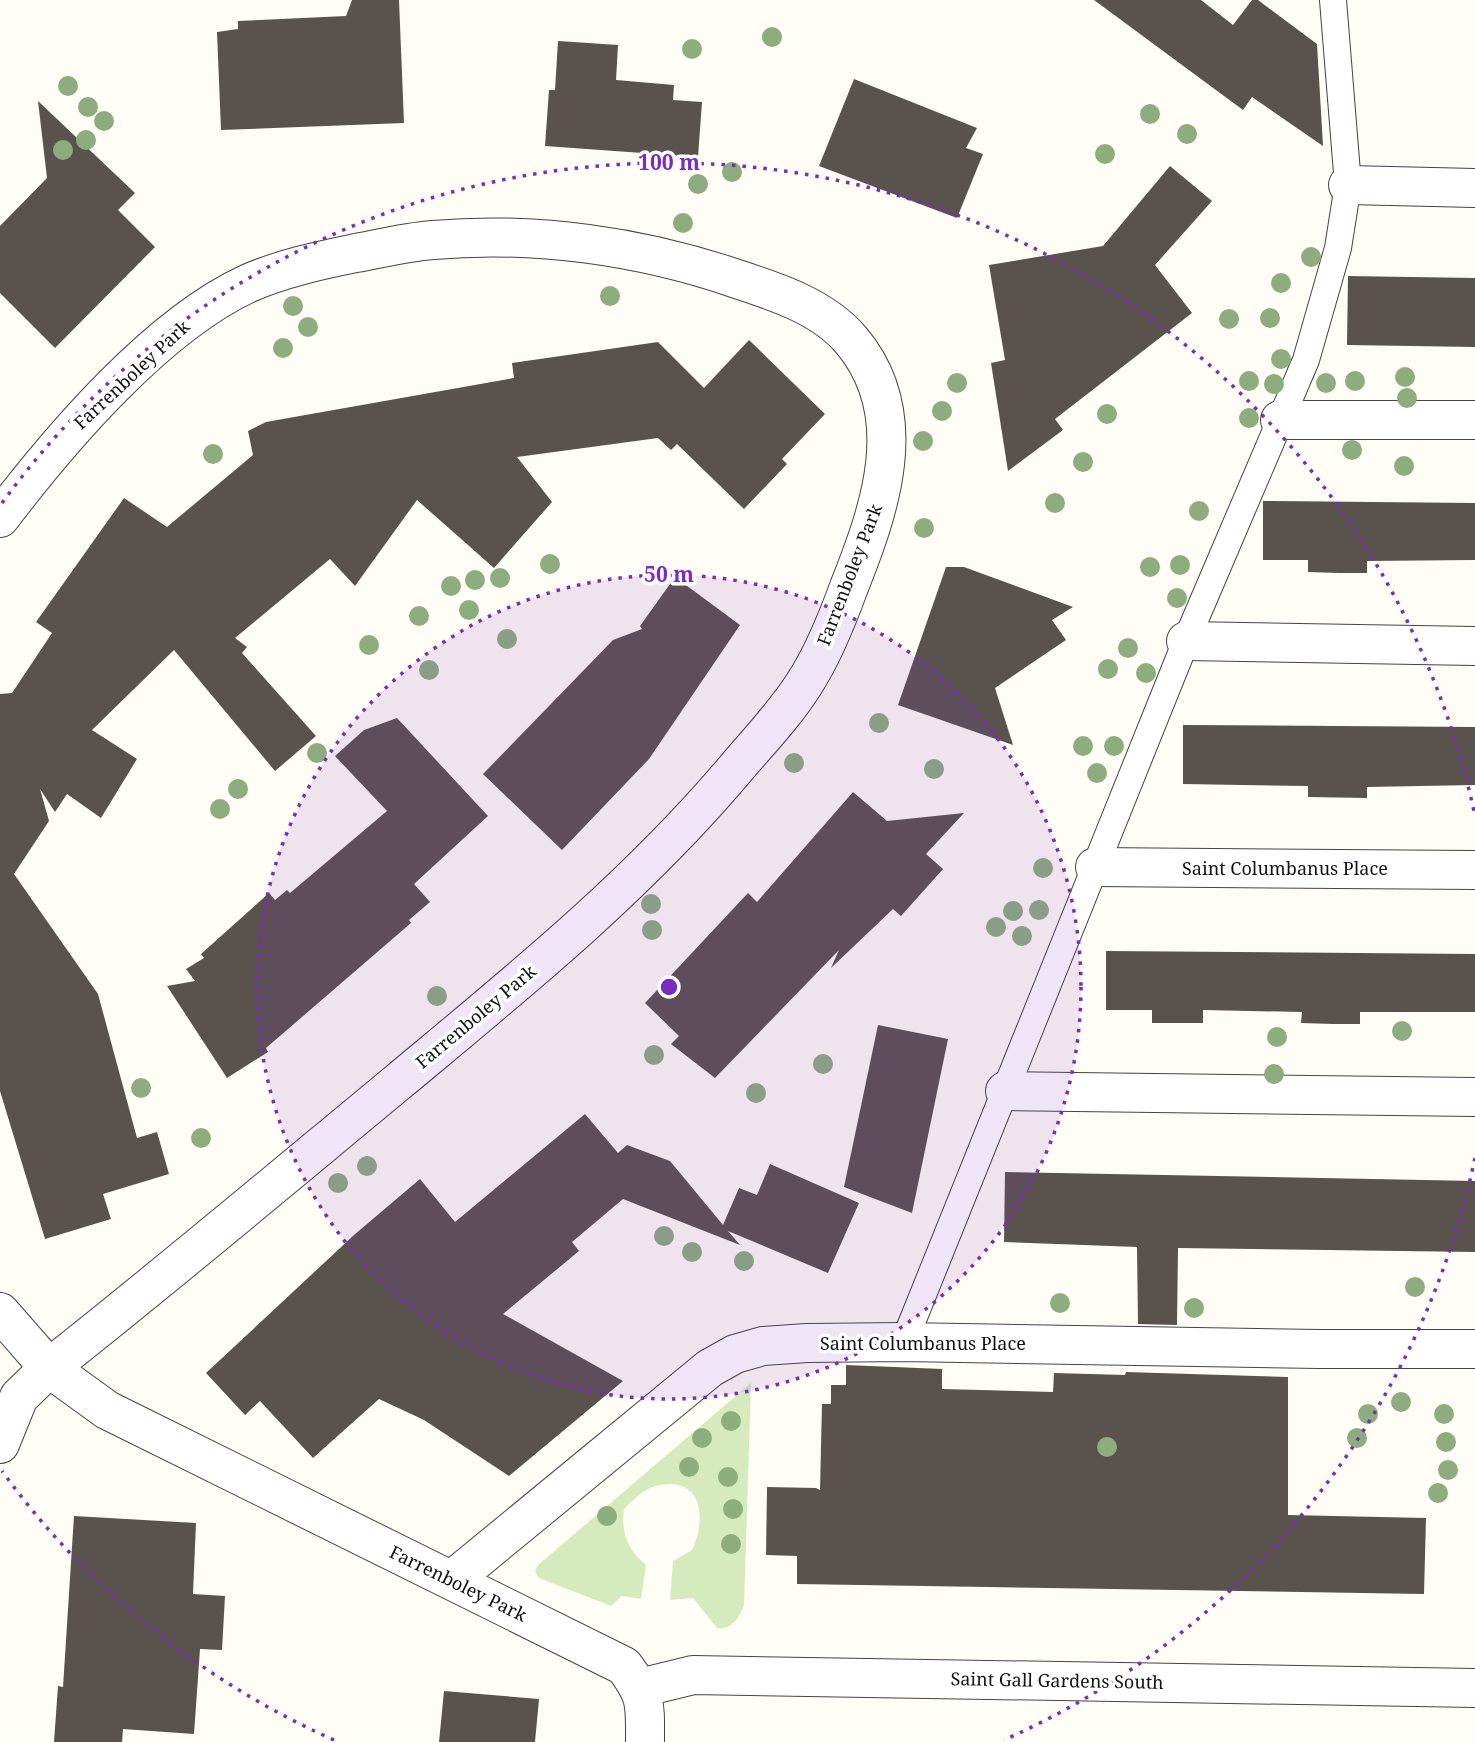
<svg xmlns="http://www.w3.org/2000/svg" width="1475" height="1742" font-family="'Noto Serif',serif">
<style>
.green{fill:#d5ebbd}
.building{fill:#5a524d}
.lines{fill:none;stroke-linecap:round;stroke-linejoin:round}
.lane-casing{stroke:#444;stroke-width:28}
.street-casing{stroke:#444;stroke-width:40}
.lane{stroke:#fff;stroke-width:26}
.street{stroke:#fff;stroke-width:38}
.tree{fill:#8dad7f}
.ring{fill:none;stroke:#7b2cbf;stroke-width:3.5;stroke-dasharray:3.5 7}
.labels{text-anchor:middle;stroke-width:7;stroke-linejoin:round;paint-order:stroke}
.street-label{font-size:18px;fill:#111;stroke:#fff}
.centre{fill:#7b2cbf;stroke:#fff;stroke-width:3.5}
.ring-label{font-size:21px;text-anchor:middle;font-weight:bold;fill:#7b2cbf;stroke:#fff;stroke-width:7;stroke-linejoin:round;paint-order:stroke}
</style>
<rect width="100%" height="100%" fill="#fffdf5"/>
<!-- green -->
<path class="green" d="M 751,1383 L 744,1605 C 740,1617 731,1631 717,1628 L 693,1598 L 670,1600 L 673,1561 L 692,1550 C 703,1527 707,1487 672,1484 C 665,1484 656,1485 650,1488 C 640,1493 632,1501 624,1509 C 621,1533 627,1549 646,1565 L 641,1599 L 622,1596 L 611,1606 L 539,1578 L 535,1571 L 538,1565 Z"/>
<!-- building -->
<g class="building">
<polygon points="352,0 399,0 404,123 221,130 217,32 238,29 238,21 346,16"/>
<polygon points="1094,0 1201,0 1233,25 1252,0 1258,0 1317,44 1323,146 1252,97 1243,110"/>
<polygon points="558,41 618,45 616,80 674,85 673,100 702,102 698,157 545,146 549,90 555,90"/>
<polygon points="854,79 977,128 966,148 983,154 957,218 819,166"/>
<polygon points="38,101 135,193 118,210 155,247 55,348 0,293 0,226 47,178"/>
<polygon points="1170,166 1212,201 1155,265 1192,313 1055,419 1063,430 1008,471 991,363 1005,360 989,265 1103,246"/>
<polygon points="1348,276 1475,278 1475,347 1347,345"/>
<polygon points="749,340 825,414 782,459 787,464 744,509 677,444 671,450 658,438 517,457 552,502 494,568 417,500 355,586 330,559 235,638 247,647 242,653 316,736 275,771 174,650 92,730 137,759 101,818 67,794 55,812 40,789 49,821 14,874 98,994 137,1138 157,1132 169,1174 103,1194 111,1219 45,1239 0,1091 0,694 12,693 52,633 36,622 124,498 167,527 253,455 248,431 266,422 514,378 512,363 658,342 704,388"/>
<polygon points="1263,501 1475,503 1475,560 1367,561 1367,573 1339,573 1308,572 1308,560 1263,560"/>
<polygon points="946,567 964,567 1073,607 1052,620 1066,640 995,688 1013,745 898,705"/>
<polygon points="675,577 740,625 649,759 562,850 483,774 613,640 642,629 640,626"/>
<polygon points="397,718 488,816 414,884 430,902 409,920 411,923 266,1048 268,1052 227,1078 167,986 195,981 186,969 204,958 201,954 269,893 275,900 287,890 290,893 387,811 335,756 364,730"/>
<polygon points="1183,725 1475,727 1475,785 1367,787 1367,798 1308,797 1308,786 1183,784"/>
<polygon points="853,792 887,821 964,813 926,854 943,869 901,916 893,909 831,968 839,950 715,1078 671,1044 679,1036 645,1003 748,893 757,902"/>
<polygon points="1106,951 1475,954 1475,1012 1360,1012 1360,1024 1333,1024 1301,1023 1302,1012 1203,1010 1203,1023 1152,1023 1152,1010 1106,1010"/>
<polygon points="878,1025 948,1039 912,1213 844,1187"/>
<polygon points="585,1114 618,1153 627,1145 670,1161 723,1225 739,1188 757,1195 770,1164 859,1203 828,1273 728,1231 740,1245 623,1199 572,1242 579,1251 503,1314 623,1381 509,1476 424,1420 379,1399 313,1458 260,1401 245,1415 206,1373 354,1235 420,1179 455,1222"/>
<polygon points="1005,1172 1475,1181 1475,1252 1178,1248 1177,1325 1138,1324 1137,1247 1004,1242"/>
<polygon points="846,1365 942,1369 942,1389 1053,1392 1054,1373 1125,1375 1126,1372 1288,1377 1288,1515 1426,1518 1424,1594 797,1584 797,1556 766,1555 767,1487 816,1488 820,1490 822,1404 831,1404 831,1385 846,1385"/>
<polygon points="74,1516 196,1523 193,1594 225,1596 222,1650 200,1649 194,1734 123,1729 122,1742 54,1742 58,1686 63,1687"/>
<polygon points="444,1691 539,1699 535,1742 439,1742"/>
</g>
<g class="lines">
<!-- lane casing -->
<g class="lane-casing">
<polyline id="lane" points="904,1342 1186,641 1306,360 1338,248 1348,185 1333,0"/>
</g>
<!-- street casing -->
<g class="street-casing">
<g id="street">
<polyline points="1348,185 1475,188"/>
<polyline points="1280,420 1475,420"/>
<path d="M 0,518 C 60,439 157,325 249,283 C 281,269 317,261 351,254 C 378,249 406,242 433,240 C 535,231 641,246 737,279 C 777,292 823,307 851,340 C 914,414 880,509 849,587 C 837,620 823,655 804,684 C 785,714 760,740 737,767 C 636,887 518,982 398,1082 C 282,1178 167,1275 49,1368 L 19,1397 L 0,1444"/>
<polyline points="1186,641 1475,646"/>
<polyline points="1095,867 1475,870"/>
<polyline points="1005,1091 1475,1097"/>
<path d="M 0,1312 L 49,1368 L 107,1410 L 624,1666 C 647,1696 645,1704 645,1742"/>
<polyline points="452,1580 710,1368 735,1354 763,1346 807,1343 904,1342 1320,1349 1475,1349"/>
<polyline points="640,1688 693,1675 1475,1688"/>
</g>
</g>
<!-- lane -->
<use href="#lane" class="lane"/>
<!-- street -->
<use href="#street" class="street"/>
</g>
<!-- trees -->
<g class="tree">
<circle cx="772" cy="37" r="10"/>
<circle cx="692" cy="49" r="10"/>
<circle cx="68" cy="86" r="10"/>
<circle cx="88" cy="107" r="10"/>
<circle cx="1150" cy="114" r="10"/>
<circle cx="104" cy="121" r="10"/>
<circle cx="1187" cy="134" r="10"/>
<circle cx="86" cy="140" r="10"/>
<circle cx="63" cy="150" r="10"/>
<circle cx="1105" cy="154" r="10"/>
<circle cx="732" cy="172" r="10"/>
<circle cx="698" cy="184" r="10"/>
<circle cx="683" cy="223" r="10"/>
<circle cx="1311" cy="257" r="10"/>
<circle cx="1281" cy="283" r="10"/>
<circle cx="610" cy="296" r="10"/>
<circle cx="293" cy="306" r="10"/>
<circle cx="1270" cy="318" r="10"/>
<circle cx="1229" cy="319" r="10"/>
<circle cx="308" cy="327" r="10"/>
<circle cx="283" cy="348" r="10"/>
<circle cx="1281" cy="359" r="10"/>
<circle cx="1405" cy="377" r="10"/>
<circle cx="1249" cy="381" r="10"/>
<circle cx="1355" cy="381" r="10"/>
<circle cx="957" cy="383" r="10"/>
<circle cx="1326" cy="383" r="10"/>
<circle cx="1274" cy="384" r="10"/>
<circle cx="1407" cy="398" r="10"/>
<circle cx="942" cy="411" r="10"/>
<circle cx="1107" cy="414" r="10"/>
<circle cx="1249" cy="418" r="10"/>
<circle cx="923" cy="441" r="10"/>
<circle cx="1352" cy="450" r="10"/>
<circle cx="213" cy="454" r="10"/>
<circle cx="1083" cy="462" r="10"/>
<circle cx="1404" cy="466" r="10"/>
<circle cx="1055" cy="503" r="10"/>
<circle cx="1199" cy="511" r="10"/>
<circle cx="924" cy="528" r="10"/>
<circle cx="550" cy="564" r="10"/>
<circle cx="1180" cy="565" r="10"/>
<circle cx="1150" cy="567" r="10"/>
<circle cx="500" cy="578" r="10"/>
<circle cx="475" cy="580" r="10"/>
<circle cx="451" cy="586" r="10"/>
<circle cx="1177" cy="598" r="10"/>
<circle cx="469" cy="610" r="10"/>
<circle cx="419" cy="616" r="10"/>
<circle cx="507" cy="639" r="10"/>
<circle cx="369" cy="645" r="10"/>
<circle cx="1128" cy="648" r="10"/>
<circle cx="1108" cy="669" r="10"/>
<circle cx="429" cy="670" r="10"/>
<circle cx="1146" cy="673" r="10"/>
<circle cx="879" cy="723" r="10"/>
<circle cx="1083" cy="746" r="10"/>
<circle cx="1114" cy="746" r="10"/>
<circle cx="317" cy="753" r="10"/>
<circle cx="794" cy="763" r="10"/>
<circle cx="934" cy="769" r="10"/>
<circle cx="1097" cy="773" r="10"/>
<circle cx="238" cy="789" r="10"/>
<circle cx="220" cy="809" r="10"/>
<circle cx="1043" cy="868" r="10"/>
<circle cx="651" cy="904" r="10"/>
<circle cx="1039" cy="910" r="10"/>
<circle cx="1013" cy="911" r="10"/>
<circle cx="996" cy="927" r="10"/>
<circle cx="652" cy="930" r="10"/>
<circle cx="1022" cy="936" r="10"/>
<circle cx="437" cy="996" r="10"/>
<circle cx="1402" cy="1031" r="10"/>
<circle cx="1277" cy="1037" r="10"/>
<circle cx="654" cy="1055" r="10"/>
<circle cx="823" cy="1064" r="10"/>
<circle cx="1274" cy="1074" r="10"/>
<circle cx="141" cy="1088" r="10"/>
<circle cx="756" cy="1093" r="10"/>
<circle cx="201" cy="1138" r="10"/>
<circle cx="367" cy="1166" r="10"/>
<circle cx="338" cy="1183" r="10"/>
<circle cx="664" cy="1236" r="10"/>
<circle cx="692" cy="1252" r="10"/>
<circle cx="744" cy="1261" r="10"/>
<circle cx="1415" cy="1287" r="10"/>
<circle cx="1060" cy="1303" r="10"/>
<circle cx="1194" cy="1308" r="10"/>
<circle cx="1401" cy="1402" r="10"/>
<circle cx="1368" cy="1414" r="10"/>
<circle cx="1444" cy="1414" r="10"/>
<circle cx="731" cy="1421" r="10"/>
<circle cx="702" cy="1438" r="10"/>
<circle cx="1357" cy="1438" r="10"/>
<circle cx="1446" cy="1442" r="10"/>
<circle cx="1107" cy="1447" r="10"/>
<circle cx="689" cy="1467" r="10"/>
<circle cx="1448" cy="1470" r="10"/>
<circle cx="728" cy="1477" r="10"/>
<circle cx="1438" cy="1493" r="10"/>
<circle cx="733" cy="1509" r="10"/>
<circle cx="607" cy="1516" r="10"/>
<circle cx="731" cy="1544" r="10"/>
</g>
<!-- distance rings -->
<circle cx="669" cy="987" r="412" fill="#7b2cbf" fill-opacity=".12"/>
<g class="ring">
<circle cx="669" cy="987" r="412"/>
<path d="M1475 1158A824 824 0 0 1 1004 1740M334 1740A824 824 0 0 1 2 1471M2 503A824 824 0 0 1 1475 816"/>
</g>
<g class="labels">
<!-- street labels -->
<g class="street-label">
<text transform="translate(132 375) rotate(-43)" y="6">Farrenboley Park</text>
<text transform="translate(850 575) rotate(-69)" y="6">Farrenboley Park</text>
<text x="1285" y="875">Saint Columbanus Place</text>
<text transform="translate(476 1017) rotate(-40)" y="6">Farrenboley Park</text>
<text x="923" y="1350">Saint Columbanus Place</text>
<text transform="translate(458 1584) rotate(26)" y="6">Farrenboley Park</text>
<text transform="translate(1057 1681) rotate(1)" y="6">Saint Gall Gardens South</text>
</g>
</g>
<circle cx="669" cy="987" r="10" class="centre"/>
<g class="ring-label">
<text x="669" y="170">100 m</text>
<text x="669" y="582">50 m</text>
</g>
</svg>
